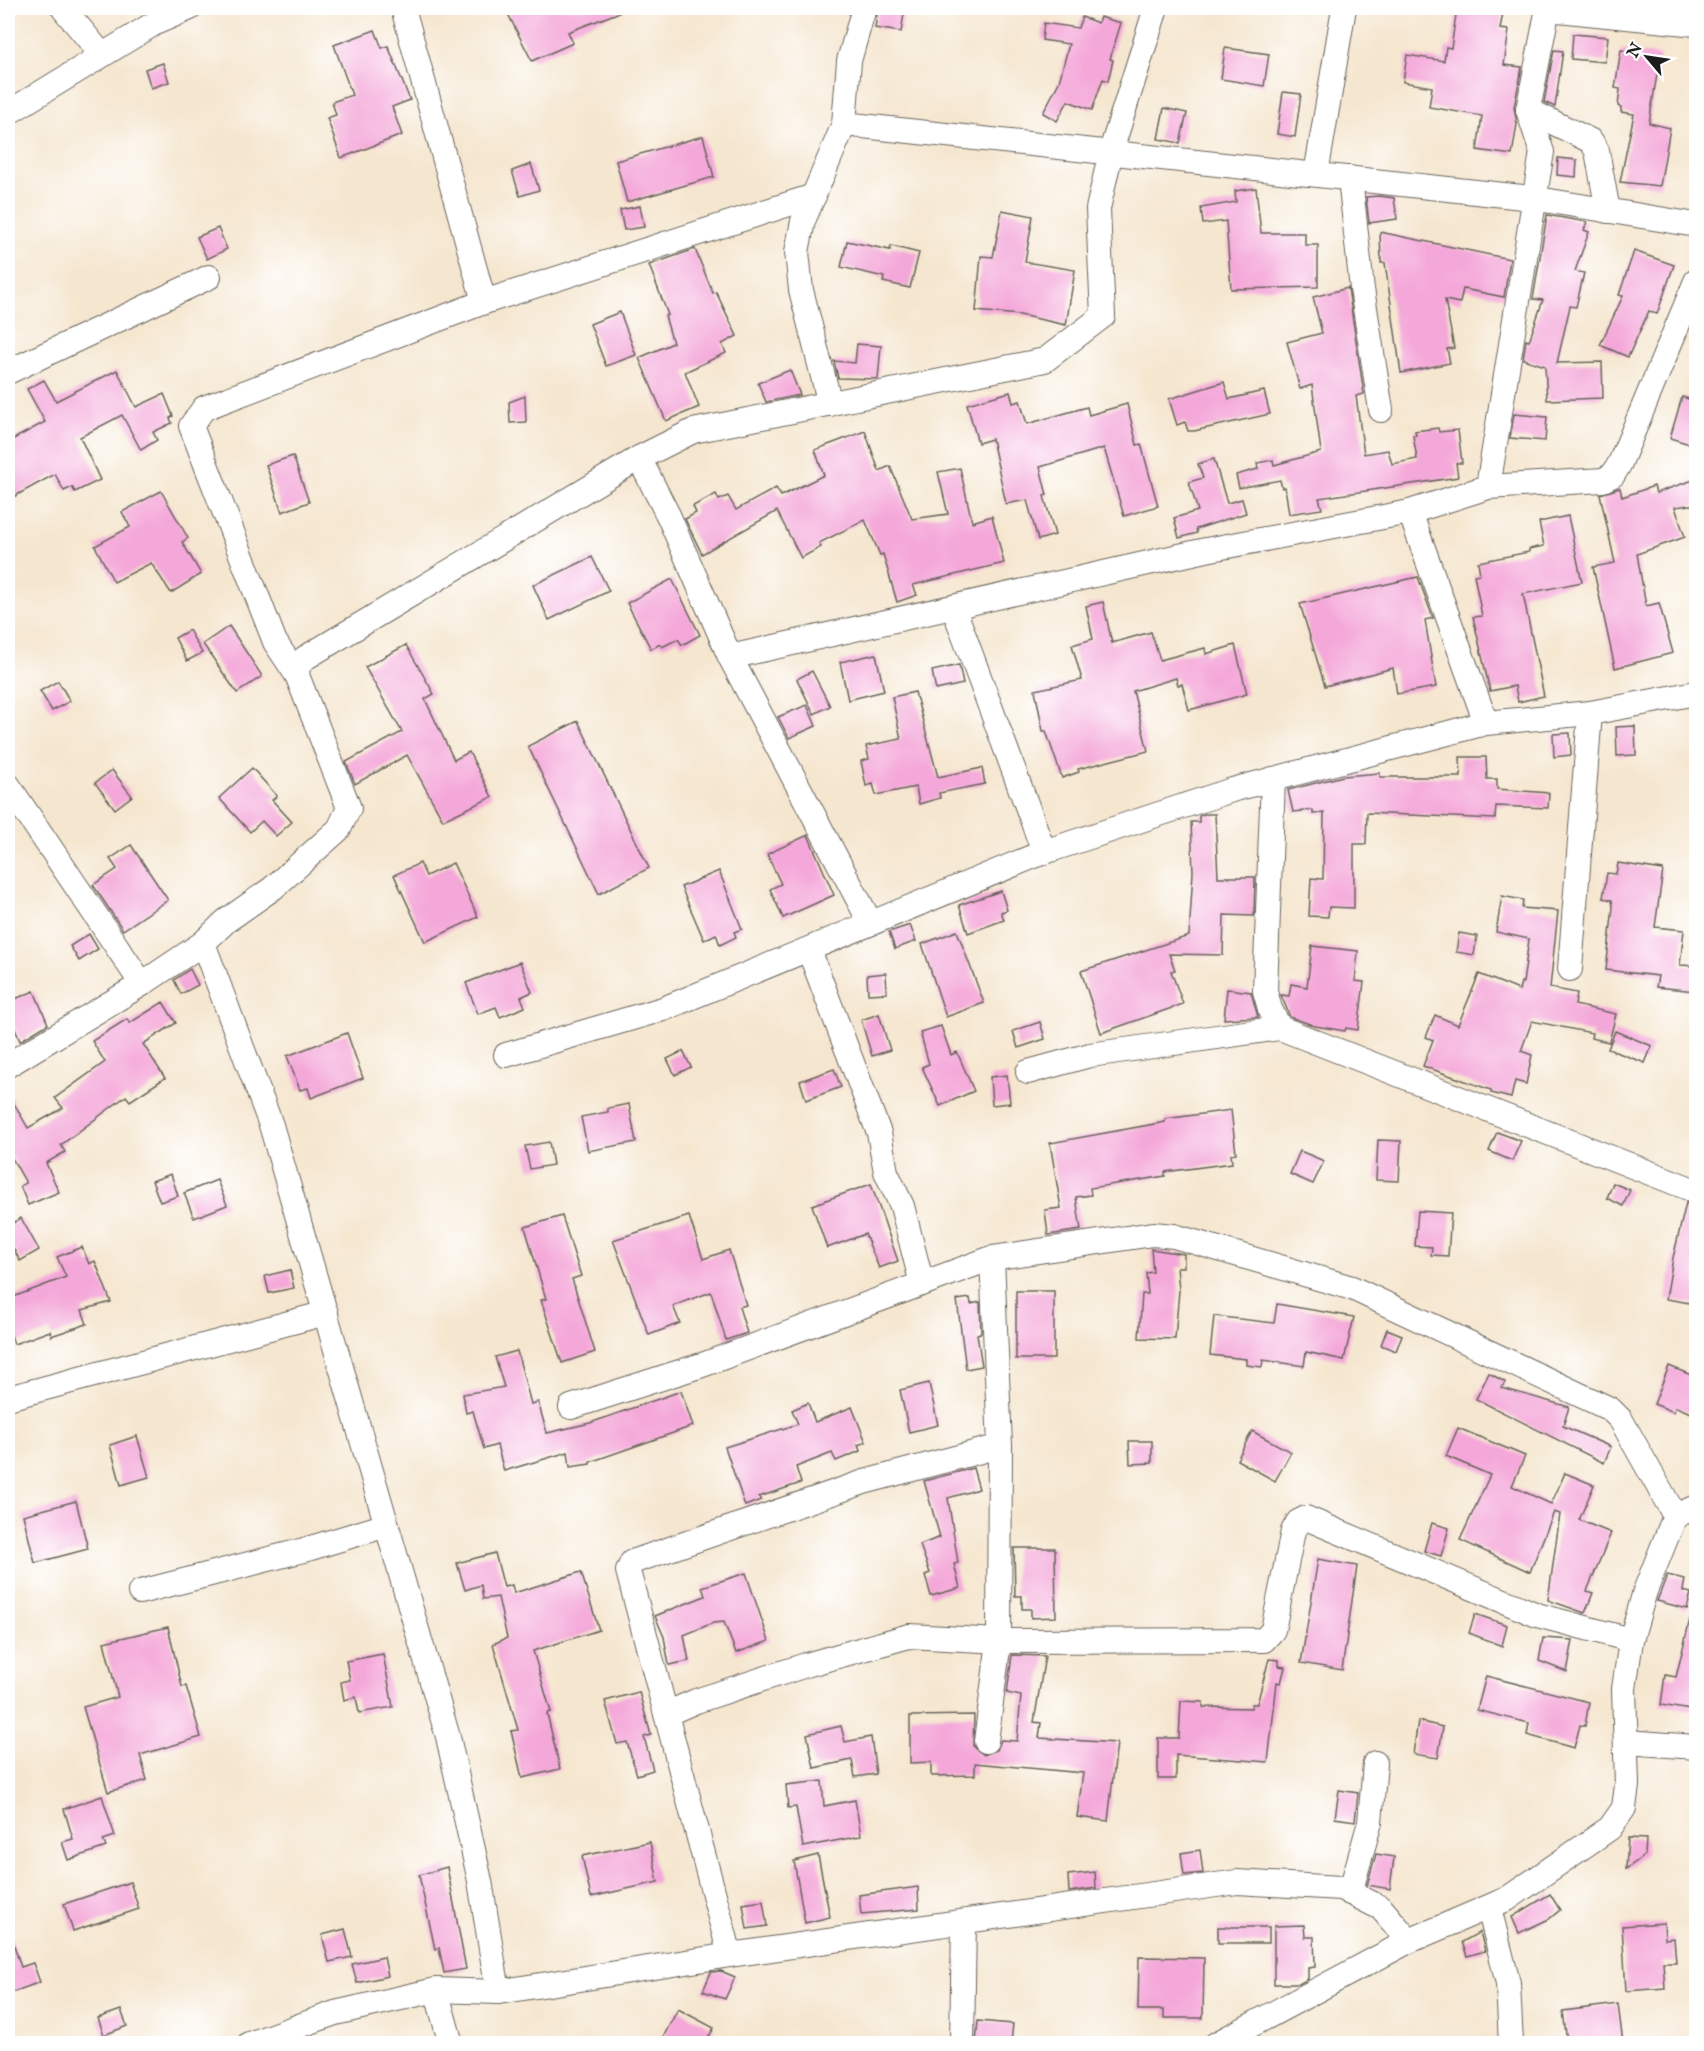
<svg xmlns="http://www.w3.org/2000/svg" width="1704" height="2051" font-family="'IM FELL English',serif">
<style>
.building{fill:#f4a8d9}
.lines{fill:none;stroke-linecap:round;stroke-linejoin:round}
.street-casing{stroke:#68635b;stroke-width:26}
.street{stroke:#fff;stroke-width:24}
</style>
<rect width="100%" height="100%" fill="#fff"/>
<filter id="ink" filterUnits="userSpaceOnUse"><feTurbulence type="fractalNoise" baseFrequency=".0167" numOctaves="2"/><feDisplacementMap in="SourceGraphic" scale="12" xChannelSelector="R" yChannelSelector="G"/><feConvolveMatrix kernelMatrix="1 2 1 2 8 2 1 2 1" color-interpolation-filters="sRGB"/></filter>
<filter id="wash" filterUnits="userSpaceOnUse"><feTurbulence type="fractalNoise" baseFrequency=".008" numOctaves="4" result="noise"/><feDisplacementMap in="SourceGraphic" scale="24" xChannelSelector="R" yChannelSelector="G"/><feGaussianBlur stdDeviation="1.35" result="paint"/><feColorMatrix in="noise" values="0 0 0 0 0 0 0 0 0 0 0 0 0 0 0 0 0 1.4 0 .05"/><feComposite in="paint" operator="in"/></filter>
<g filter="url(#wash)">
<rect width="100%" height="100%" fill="#f5e6cf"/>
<g id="blocks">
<!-- building -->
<g class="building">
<polygon points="505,8 628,8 628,9 568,32 573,43 532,61"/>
<polygon points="878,8 905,8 901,32 875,28"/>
<polygon points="1457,8 1503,13 1500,29 1509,30 1504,65 1522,67 1514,107 1517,124 1512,155 1477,150 1482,116 1429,107 1432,87 1403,82 1407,55 1444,61 1446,47 1451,48"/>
<polygon points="1082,17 1098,23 1100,17 1121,23 1110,59 1113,60 1108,81 1103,79 1092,110 1068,101 1057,121 1043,113 1059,82 1069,44 1042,40 1044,23 1078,28"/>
<polygon points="375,30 382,48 388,46 410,100 392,107 402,135 341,158 327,118 336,115 332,102 352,95 334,45"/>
<polygon points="1573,34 1608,37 1605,62 1571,59"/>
<polygon points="1225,48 1269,54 1264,86 1221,79"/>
<polygon points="1554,50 1563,51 1555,107 1544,102"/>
<polygon points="1621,50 1660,56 1649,123 1670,128 1660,186 1620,182 1634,114 1621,112 1621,107 1618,106 1620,89 1615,88"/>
<polygon points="163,63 169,82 151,88 145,69"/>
<polygon points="1283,92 1301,94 1295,137 1277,134"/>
<polygon points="1164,108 1187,113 1180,143 1158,139"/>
<polygon points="703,136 714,177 627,202 616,161"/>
<polygon points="1558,158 1577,160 1576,177 1557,175"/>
<polygon points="531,164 539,190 520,196 512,171"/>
<polygon points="1256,188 1261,233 1305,233 1305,245 1318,245 1318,287 1231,289 1226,221 1203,224 1201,208 1236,202 1235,191"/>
<polygon points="1379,196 1394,198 1397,219 1369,223 1366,197"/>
<polygon points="640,206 644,227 624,230 620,210"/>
<polygon points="1002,210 1033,216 1025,262 1075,270 1066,325 1020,315 976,311 981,256 993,257"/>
<polygon points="1547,215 1587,222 1584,230 1589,232 1575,271 1584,273 1576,307 1570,306 1557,363 1602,362 1603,398 1547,400 1545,366 1523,359 1526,340 1529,341 1543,300 1533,299"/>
<polygon points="218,228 227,249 207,259 197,237"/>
<polygon points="1380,232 1510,259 1504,297 1463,289 1460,303 1445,300 1454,348 1447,349 1450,363 1401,373 1385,263 1381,263"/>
<polygon points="847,241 890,250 891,246 919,253 910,288 883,282 884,277 841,267"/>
<polygon points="695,249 713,293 716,292 737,336 722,344 726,353 685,372 699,407 666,421 639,358 673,343 665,316 668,315 649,265"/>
<polygon points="1634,251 1674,265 1657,314 1649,311 1628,357 1600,345 1623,296 1619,295"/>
<polygon points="1348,288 1364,394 1356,396 1364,454 1388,450 1392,464 1417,459 1413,435 1416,435 1415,431 1438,428 1439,432 1458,430 1462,463 1456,463 1458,477 1319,498 1322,509 1289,514 1285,487 1282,488 1280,480 1239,488 1236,475 1258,469 1257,463 1273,460 1274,465 1321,452 1312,385 1300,389 1287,342 1322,333 1313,297"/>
<polygon points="620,312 636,355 606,366 590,324"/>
<polygon points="857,344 881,346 878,379 838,378 834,361 855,363"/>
<polygon points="117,370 136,407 164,394 173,416 170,418 172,423 153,432 157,440 141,450 122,415 80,437 100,480 75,492 72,487 64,491 55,474 8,500 8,442 45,422 27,389 44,380 56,401"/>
<polygon points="790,370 800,395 766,402 758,383"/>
<polygon points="1224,382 1229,399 1264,391 1270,414 1194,431 1188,431 1185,422 1177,425 1169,399"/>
<polygon points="1010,392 1013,403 1020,401 1027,424 1087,407 1089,415 1127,404 1137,445 1141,444 1158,506 1124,516 1104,448 1040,467 1047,495 1044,496 1055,535 1038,540 1027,500 1006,504 992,439 978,443 967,404"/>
<polygon points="525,396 526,422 510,423 509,402"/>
<polygon points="1682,397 1696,401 1696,446 1670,438"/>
<polygon points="1514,414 1547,417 1545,441 1510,438"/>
<polygon points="865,431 879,471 890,466 912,519 948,514 938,472 960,468 972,522 992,516 1004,563 913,585 917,595 897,602 883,554 880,555 865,520 819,543 821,547 801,558 777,511 702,554 685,519 696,513 693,506 716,494 719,500 728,496 736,510 776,488 781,496 824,475 815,450"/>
<polygon points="293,456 309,502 282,512 266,465"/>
<polygon points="1214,459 1227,503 1242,499 1246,513 1196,529 1197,533 1179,538 1174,518 1198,511 1189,482 1203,478 1198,464"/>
<polygon points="1696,479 1696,504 1675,507 1685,537 1637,554 1646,606 1659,603 1673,653 1615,668 1593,567 1615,563 1600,494 1620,488 1622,497 1654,486 1656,493"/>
<polygon points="161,491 188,538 182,542 201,574 171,593 151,563 114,582 95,546 130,527 122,512"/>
<polygon points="1568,516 1582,582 1523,594 1544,696 1518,702 1515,686 1490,691 1473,617 1482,616 1474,575 1480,574 1478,562 1529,552 1529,549 1544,546 1539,522"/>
<polygon points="592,557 609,591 549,620 533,585"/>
<polygon points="1418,577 1433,618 1425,620 1436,687 1397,694 1393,668 1325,686 1300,604"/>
<polygon points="672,579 700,635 682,645 678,639 662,647 660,644 651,649 627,603"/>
<polygon points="1103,602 1112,643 1151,632 1160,660 1205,648 1206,654 1235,645 1247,694 1189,710 1182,684 1178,685 1176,678 1133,691 1148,751 1078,769 1079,772 1062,778 1046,731 1043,731 1035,690 1082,680 1072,645 1093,639 1086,606"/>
<polygon points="229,626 262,676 237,693 203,644"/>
<polygon points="189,630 202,653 187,661 175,638"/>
<polygon points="406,645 434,694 425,699 454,760 469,752 492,797 443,820 407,755 355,784 346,762 402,732 365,667"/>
<polygon points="876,654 884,691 848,700 840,662"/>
<polygon points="959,665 963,684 936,690 932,671"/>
<polygon points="812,671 830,706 814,714 797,679"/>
<polygon points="58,681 70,701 52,711 40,691"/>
<polygon points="915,692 938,777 982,768 985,784 939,793 940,798 919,804 916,787 876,795 873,784 866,786 861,761 869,759 866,746 901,739 892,697"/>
<polygon points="807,705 816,726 789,738 778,717"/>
<polygon points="578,721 649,868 599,894 528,746"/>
<polygon points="1635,726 1636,755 1617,756 1616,727"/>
<polygon points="1570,733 1571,755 1554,757 1553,734"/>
<polygon points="1460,757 1486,757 1487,779 1497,779 1497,789 1549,793 1548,808 1496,806 1495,819 1367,813 1366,844 1354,844 1354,908 1329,907 1328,917 1309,916 1311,878 1323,879 1324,813 1313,814 1313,810 1293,812 1288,790 1343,776 1380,773 1380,777 1461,777"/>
<polygon points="252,768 277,796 272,800 292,822 276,836 262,821 250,832 219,798"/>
<polygon points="112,770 132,796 115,809 95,783"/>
<polygon points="1204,814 1215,814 1218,877 1255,877 1254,916 1224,915 1223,955 1169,954 1175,970 1171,971 1183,1004 1101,1033 1081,971 1189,936 1193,872 1191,822 1199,822 1199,816"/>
<polygon points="808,835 834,895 783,918 770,889 781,884 767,854"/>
<polygon points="131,845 168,900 123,930 93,885 117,869 110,859"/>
<polygon points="420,863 426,876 453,863 478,917 425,942 394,875"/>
<polygon points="1618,863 1663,870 1655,927 1684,930 1680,965 1696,966 1696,991 1656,987 1658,976 1606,970 1613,907 1612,900 1603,898 1607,873 1616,874"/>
<polygon points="719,871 742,929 734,932 736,937 720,945 716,934 704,940 681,887"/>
<polygon points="1001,891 1007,910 1001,912 1004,920 968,933 959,905"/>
<polygon points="1502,896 1523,900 1522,908 1558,911 1550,988 1577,993 1575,1005 1616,1014 1609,1042 1591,1038 1592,1033 1532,1021 1521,1051 1532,1055 1526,1084 1515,1081 1511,1098 1491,1093 1491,1090 1423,1066 1433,1040 1426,1037 1435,1015 1458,1025 1479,974 1519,990 1521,982 1523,983 1529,939 1496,932"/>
<polygon points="910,925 916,941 895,949 889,932"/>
<polygon points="957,931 984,1003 946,1017 922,944"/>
<polygon points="1459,933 1477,936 1474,955 1456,952"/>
<polygon points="89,934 98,949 79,961 70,946"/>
<polygon points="1312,946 1358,951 1355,981 1364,982 1358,1030 1346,1028 1345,1031 1315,1026 1290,1017 1281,995 1289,996 1291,984 1307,987"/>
<polygon points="520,962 532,992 521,997 525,1007 500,1017 496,1007 478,1014 466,983"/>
<polygon points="190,969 198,985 181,994 174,980"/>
<polygon points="886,973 887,993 868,994 867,975"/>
<polygon points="1227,989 1251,992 1258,1017 1224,1019"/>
<polygon points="34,991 48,1024 20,1041 8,1012 8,1002"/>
<polygon points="163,1002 176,1023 143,1044 165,1078 130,1101 126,1096 61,1145 65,1152 46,1163 59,1192 28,1205 20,1186 26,1183 8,1151 8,1093 28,1128 63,1108 55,1098 105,1062 92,1041 127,1019 130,1023"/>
<polygon points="879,1014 890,1050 872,1056 861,1020"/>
<polygon points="1040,1022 1045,1039 1018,1048 1013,1031"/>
<polygon points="941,1026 951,1055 957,1052 974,1091 940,1106 922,1067 929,1064 920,1032"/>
<polygon points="1615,1031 1652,1046 1645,1063 1608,1049"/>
<polygon points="347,1033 363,1078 311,1098 308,1088 300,1090 287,1056"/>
<polygon points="683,1051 691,1067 675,1075 667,1059"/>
<polygon points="834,1069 841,1087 806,1100 800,1081"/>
<polygon points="1007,1075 1010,1103 992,1105 990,1077"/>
<polygon points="629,1104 636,1142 588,1151 581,1117 608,1112 608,1108"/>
<polygon points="1231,1110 1236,1153 1231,1154 1232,1163 1165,1172 1165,1176 1090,1188 1091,1195 1076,1197 1081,1230 1048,1235 1045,1210 1061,1208 1050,1143 1165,1122 1165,1119"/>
<polygon points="1497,1132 1521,1141 1512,1161 1489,1151"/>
<polygon points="1378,1140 1401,1141 1399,1181 1376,1180"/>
<polygon points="549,1142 553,1165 530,1169 525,1146"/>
<polygon points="1300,1151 1324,1161 1313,1184 1290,1174"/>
<polygon points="171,1174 178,1196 160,1202 152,1181"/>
<polygon points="217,1180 227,1205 194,1218 184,1193"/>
<polygon points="1613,1183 1630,1190 1623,1206 1607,1198"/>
<polygon points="871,1184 898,1261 879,1268 865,1234 827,1248 812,1205"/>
<polygon points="1686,1203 1696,1205 1696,1304 1666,1299 1673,1258"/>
<polygon points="1418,1211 1451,1213 1448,1256 1431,1255 1432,1247 1415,1246"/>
<polygon points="562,1216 581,1276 572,1279 595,1352 562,1363 541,1300 546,1299 525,1227"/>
<polygon points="689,1216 703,1259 729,1250 746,1305 739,1307 747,1333 726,1340 711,1292 673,1306 680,1323 649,1335 613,1240"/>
<polygon points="21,1218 39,1250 20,1261 8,1238 8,1226"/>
<polygon points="82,1247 89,1264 95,1261 111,1302 82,1310 87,1324 51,1336 50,1331 14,1344 8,1327 8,1299 66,1277 57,1257"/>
<polygon points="1151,1249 1184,1254 1184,1267 1177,1267 1179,1290 1175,1339 1139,1338 1142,1294 1148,1294 1146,1273 1153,1272"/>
<polygon points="290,1270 294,1288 269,1293 265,1276"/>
<rect x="1016" y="1291" width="38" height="68"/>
<polygon points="970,1298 971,1304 980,1302 981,1333 977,1334 982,1366 966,1369 957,1300"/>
<polygon points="1277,1304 1354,1317 1344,1360 1306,1352 1304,1366 1263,1360 1262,1367 1246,1365 1246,1359 1210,1355 1214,1316 1274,1323"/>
<polygon points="1387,1329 1402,1335 1396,1351 1381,1345"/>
<polygon points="517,1351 531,1404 538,1402 547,1433 590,1423 681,1391 693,1426 590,1462 590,1464 570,1467 568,1452 504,1471 497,1445 484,1449 473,1411 466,1413 463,1394 504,1387 495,1357"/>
<polygon points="1669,1366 1696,1377 1696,1415 1676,1407 1674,1412 1654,1404"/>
<polygon points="1489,1373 1505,1382 1502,1388 1569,1407 1563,1426 1611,1447 1604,1463 1476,1399"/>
<polygon points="929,1383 938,1425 909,1432 900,1390"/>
<polygon points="808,1403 815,1422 852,1407 866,1442 858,1445 860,1451 836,1461 832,1453 796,1467 801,1483 759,1497 761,1500 745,1506 725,1447 798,1424 792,1410"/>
<polygon points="1458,1428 1525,1456 1512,1486 1551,1504 1565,1473 1594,1485 1579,1520 1611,1533 1587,1591 1593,1593 1585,1613 1548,1600 1560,1514 1554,1512 1530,1572 1460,1540 1490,1475 1446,1456"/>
<polygon points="1252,1431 1291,1452 1275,1481 1237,1460"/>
<polygon points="137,1436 149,1477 121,1485 110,1445"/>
<polygon points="1129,1441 1152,1441 1152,1463 1130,1464"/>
<polygon points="973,1468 979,1489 948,1498 958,1563 954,1564 960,1588 931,1596 925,1575 930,1573 920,1545 940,1537 924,1481"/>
<polygon points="76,1501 88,1549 35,1563 23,1515"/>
<polygon points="1432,1523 1449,1528 1441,1556 1424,1551"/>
<polygon points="1014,1548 1055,1548 1056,1617 1031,1618 1031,1609 1022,1609 1022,1596 1015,1596"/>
<polygon points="495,1553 504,1587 512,1585 514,1593 581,1572 599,1630 533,1651 551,1712 547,1713 560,1769 522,1778 511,1731 518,1730 493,1644 507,1638 498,1597 483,1599 481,1585 465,1590 457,1563"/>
<polygon points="1318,1559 1357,1566 1342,1670 1301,1663"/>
<polygon points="746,1573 769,1641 736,1653 724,1622 713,1623 684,1635 689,1661 669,1665 664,1637 655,1616 705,1596 702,1587"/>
<polygon points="1667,1575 1685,1579 1683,1591 1691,1593 1687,1609 1657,1601"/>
<polygon points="1475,1614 1507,1625 1502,1646 1469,1633"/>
<polygon points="1690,1619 1696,1620 1696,1711 1661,1705 1665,1675 1676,1677"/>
<polygon points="168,1627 182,1687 186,1686 201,1737 140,1755 147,1780 108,1792 83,1707 118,1697 104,1642"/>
<polygon points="1543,1638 1573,1640 1567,1672 1539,1661"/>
<polygon points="383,1654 393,1707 359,1713 356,1697 344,1700 341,1682 350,1680 346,1661"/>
<polygon points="1012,1655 1045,1656 1034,1722 1041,1723 1039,1738 1117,1743 1108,1821 1077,1817 1083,1773 975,1763 975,1775 931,1776 931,1762 910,1763 910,1716 974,1715 973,1746 984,1755 997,1750 1001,1740 1017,1741 1021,1696 1007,1693"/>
<polygon points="1269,1659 1279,1660 1279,1666 1285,1667 1281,1683 1277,1682 1268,1762 1176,1755 1176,1779 1158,1779 1158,1738 1179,1738 1181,1701 1203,1702 1203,1707 1251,1708 1252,1704 1257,1704"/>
<polygon points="1486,1676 1589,1702 1585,1726 1580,1725 1574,1748 1527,1735 1529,1723 1477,1710"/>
<polygon points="639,1692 651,1735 644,1737 653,1770 637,1775 627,1742 617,1744 605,1701"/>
<polygon points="1418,1721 1443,1727 1438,1758 1413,1754"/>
<polygon points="841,1726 845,1742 871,1737 876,1774 855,1777 852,1760 814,1768 807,1734"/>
<polygon points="822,1781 824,1806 855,1800 861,1836 803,1847 796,1807 788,1808 786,1785"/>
<polygon points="1339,1790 1358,1793 1355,1821 1335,1818"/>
<polygon points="102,1796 115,1836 103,1840 106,1847 68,1860 62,1842 73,1839 64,1809"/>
<polygon points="1628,1838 1646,1839 1645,1855 1626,1869"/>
<polygon points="650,1842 658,1882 591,1897 582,1856"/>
<polygon points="1200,1850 1203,1873 1184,1875 1181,1853"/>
<polygon points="1376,1854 1394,1857 1390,1889 1367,1885"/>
<polygon points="818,1855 830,1917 805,1923 794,1861"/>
<polygon points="447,1867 466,1969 444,1973 439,1948 435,1949 419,1875"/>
<polygon points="1095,1872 1096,1888 1069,1892 1068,1875"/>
<polygon points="130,1882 139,1909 73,1931 64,1904"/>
<polygon points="918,1887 919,1909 861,1914 859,1895"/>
<polygon points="1550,1894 1560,1910 1549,1919 1519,1933 1512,1917"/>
<polygon points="763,1901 767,1926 747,1929 743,1904"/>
<polygon points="1664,1923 1665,1939 1674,1938 1676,1962 1663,1962 1665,1988 1626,1991 1622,1926"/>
<polygon points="1304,1925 1305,1937 1314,1937 1315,1967 1308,1968 1308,1979 1299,1984 1274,1984 1274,1926"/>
<rect x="1218" y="1927" width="51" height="16"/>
<polygon points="345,1929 352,1957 329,1962 322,1935"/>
<polygon points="1480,1932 1485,1951 1467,1956 1462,1942"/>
<polygon points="11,1936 21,1967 33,1963 40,1982 8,1994 8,1937"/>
<polygon points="384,1957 388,1976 357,1983 352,1964"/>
<polygon points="1139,1957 1204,1958 1203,2018 1164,2018 1164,2010 1138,2010"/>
<polygon points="721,1971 735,1977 725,1999 703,1991 711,1972"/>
<polygon points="1618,2004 1623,2043 1567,2043 1563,2011"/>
<polygon points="678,2009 714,2028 705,2043 660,2043"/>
<polygon points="121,2010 127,2026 104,2035 98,2018"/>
<polygon points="978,2021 1013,2024 1011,2043 976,2043"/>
</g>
</g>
</g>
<g filter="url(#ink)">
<use href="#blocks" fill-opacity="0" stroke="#68635b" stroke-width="1.5"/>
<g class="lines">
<!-- street casing -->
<g class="street-casing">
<g id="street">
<polyline points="63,8 102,55"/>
<polyline points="403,8 484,302 814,196"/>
<polyline points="1548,8 1528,110 1591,141 1597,151 1608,211"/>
<polyline points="1548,9 1696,24"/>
<polyline points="8,113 155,23 190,8"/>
<polyline points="844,124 1532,198 1696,225"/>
<polyline points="1316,174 1344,8"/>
<polyline points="1350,178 1362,289 1381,410"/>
<polyline points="8,372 209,277"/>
<polyline points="830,404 801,290 797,252 803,221 844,124 849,61 864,8"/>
<polyline points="639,458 669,517 730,657 870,922"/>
<polyline points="1488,487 1542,152 1528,110"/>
<polyline points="1410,512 1486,723"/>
<polyline points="954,609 1044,852"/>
<polyline points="730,657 1206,550 1410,512 1488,487 1603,480 1613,475 1620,463 1696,281"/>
<polyline points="297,675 275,642 191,426 204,408 484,302"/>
<polyline points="1273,779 1265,991 1270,1009 1280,1028 1696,1191"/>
<polyline points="8,785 142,984"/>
<polyline points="809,950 879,1133 886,1172 902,1206 922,1284"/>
<polyline points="1570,969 1590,713"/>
<polyline points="506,1055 663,1009 1044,852 1232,790 1486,723 1590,713 1696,693"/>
<polyline points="8,1065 142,984 203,943"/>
<polyline points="1028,1072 1090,1055 1280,1028"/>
<polyline points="8,1398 326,1313"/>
<polyline points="571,1407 705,1364 992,1258 1153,1234 1174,1236 1352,1288 1610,1409 1621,1420 1675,1516"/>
<polyline points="140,1592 304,1550 387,1525"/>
<polyline points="666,1714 696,1701 806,1665 909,1636 999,1641 1264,1640 1273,1630 1293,1531 1298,1522 1306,1518 1537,1615 1631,1640"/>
<polyline points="986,1741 999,1641 1000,1446 992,1258"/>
<polyline points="1626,1742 1696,1747"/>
<polyline points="1350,1893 1370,1822 1375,1763"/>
<polyline points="1489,1908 1508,1983 1511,2044"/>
<polyline points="730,1955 628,1571 632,1562 864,1482 1000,1446"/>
<polyline points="436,1990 451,2044"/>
<polyline points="498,1992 480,1881 448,1737 271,1125 203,943 226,921 273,888 339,829 349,808 297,675 298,666 305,658 639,458 693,431 1045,360 1103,316 1098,209 1111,151 1156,8"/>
<polyline points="249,2044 335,2013 436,1990 498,1992 730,1955 1237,1882 1341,1888 1381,1908 1409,1941"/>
<polyline points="962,2044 964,1922"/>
<polyline points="1216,2044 1409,1941 1507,1899 1610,1828 1624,1808 1627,1785 1624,1689 1631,1640 1645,1591 1675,1516 1696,1507"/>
</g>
</g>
<!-- street -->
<use href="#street" class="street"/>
</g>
</g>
<!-- margin -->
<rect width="1704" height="2051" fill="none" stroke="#fff" stroke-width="30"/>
<!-- north arrow -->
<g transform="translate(1647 57) rotate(299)" stroke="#ffffff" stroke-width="4.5" paint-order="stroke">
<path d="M0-4.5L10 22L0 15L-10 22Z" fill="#1c1c1c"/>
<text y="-9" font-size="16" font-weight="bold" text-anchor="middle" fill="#1c1c1c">N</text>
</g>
</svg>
